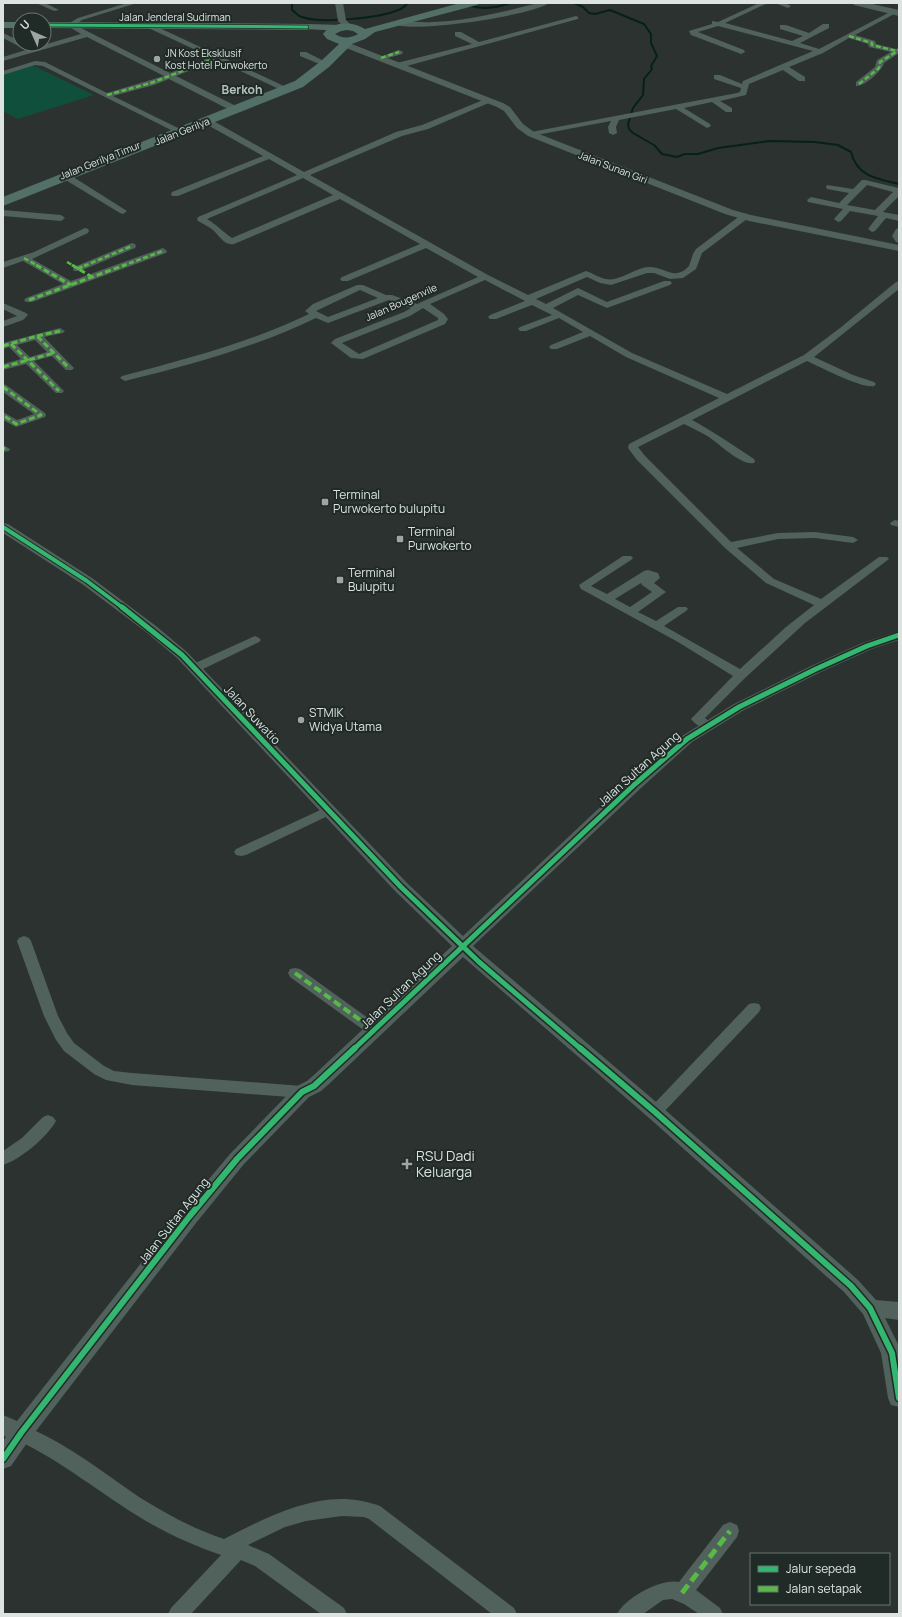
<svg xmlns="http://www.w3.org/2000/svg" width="902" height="1617" font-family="Manrope,sans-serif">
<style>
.green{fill:#114f3d}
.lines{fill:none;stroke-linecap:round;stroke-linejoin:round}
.stream{stroke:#062117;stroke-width:2}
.minor{fill:#50625b;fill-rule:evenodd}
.tertiary{fill:#50625b;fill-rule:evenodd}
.secondary{fill:#546c64;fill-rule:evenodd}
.primary{fill:#56736a;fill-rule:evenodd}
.trunk{fill:#537068;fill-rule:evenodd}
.quiet-far3{stroke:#58b947;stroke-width:2.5;stroke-dasharray:5 2.5;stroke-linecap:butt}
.quiet-far2{stroke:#58b947;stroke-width:3;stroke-dasharray:6 3;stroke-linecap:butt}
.quiet-far1{stroke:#58b947;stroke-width:4;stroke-dasharray:8 4;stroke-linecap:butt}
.quiet{stroke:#58b947;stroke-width:5;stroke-dasharray:10 5;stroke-linecap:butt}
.cycleway-far3-casing{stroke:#202a26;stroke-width:4.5}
.cycleway-far2-casing{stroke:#202a26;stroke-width:6}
.cycleway-far1-casing{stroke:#202a26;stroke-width:8}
.cycleway-casing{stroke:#202a26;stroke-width:9}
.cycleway-far3{stroke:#33b770;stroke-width:3}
.cycleway-far2{stroke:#33b770;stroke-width:4}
.cycleway-far1{stroke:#33b770;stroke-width:5}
.cycleway{stroke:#33b770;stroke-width:6}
.poi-dot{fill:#9ea5a2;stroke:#202a26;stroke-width:1.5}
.labels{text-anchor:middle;stroke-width:4;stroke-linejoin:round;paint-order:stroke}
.far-street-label{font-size:10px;fill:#dce3e0;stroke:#202a26}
.far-poi-label{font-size:10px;fill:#dce3e0;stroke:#202a26;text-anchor:start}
.far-quarter-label{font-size:12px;font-weight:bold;fill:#b6c3bd;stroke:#202a26}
.poi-label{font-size:12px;fill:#dce3e0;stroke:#202a26;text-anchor:start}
.street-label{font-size:12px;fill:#dce3e0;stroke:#202a26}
.near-poi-label{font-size:14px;fill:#dce3e0;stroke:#202a26;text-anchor:start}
</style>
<rect width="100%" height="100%" fill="#2c322f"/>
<!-- green -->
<polygon class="green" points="32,65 94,95 18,119 3,111 3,73"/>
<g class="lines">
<!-- stream -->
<g class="stream">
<path d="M 292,3 L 292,10 C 295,12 298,16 302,17 C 320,24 380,18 398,10 C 402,9 405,6 408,3"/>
<path d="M 574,3 L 583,7 L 589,13 L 595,14 L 610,10 L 644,24 L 651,34 L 651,43 L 657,56 L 651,66 L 652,69 L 644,79 L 643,95 L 633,108 L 628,124 L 629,129 L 633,133 L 654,145 L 662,154 L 677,157 L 685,154 L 698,154 L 718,148 L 769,141 L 815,142 L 838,145 L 851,152 C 857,177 878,179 899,184"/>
<path d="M 471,6 C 485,10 497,8 510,3"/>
</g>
<!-- minor -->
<g class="minor">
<polygon points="36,3 45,3 59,10 54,11"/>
<polygon points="127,3 137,3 82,20 75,25 170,73 211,57 144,26 145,24 151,24 288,88 287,90 281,90 217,60 176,76 236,106 236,110 230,110 169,79 154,85 113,96 178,128 179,130 175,132 43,66 35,65 3,75 3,71 35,61 45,62 107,93 164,76 87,37 3,61 3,57 26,50 3,38 3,33 20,41 20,44 26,44 33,48 81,34 66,25 78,18"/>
<path d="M 538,3 L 549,3 C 534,15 407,35 392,23 C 397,19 423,23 432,22 C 468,21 503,12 538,3 Z"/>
<path d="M 759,3 L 768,3 L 725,23 L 792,41 L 803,36 L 780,29 L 780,25 L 786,25 L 809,33 L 823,24 L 829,24 L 829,28 L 800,43 L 819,49 L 894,10 L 896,11 L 896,13 L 855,35 L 875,41 L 876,44 L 896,49 L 899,48 L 899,53 L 884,63 C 882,71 864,87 856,86 L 856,82 L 875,67 L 877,60 L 891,52 L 869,47 L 868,44 L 849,38 L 823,53 L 789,67 L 805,77 L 805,81 L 799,81 L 783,70 L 749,84 L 746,95 L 720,101 L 732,108 L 732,112 L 726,112 L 712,102 L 684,108 L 710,124 L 711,126 L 707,128 L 676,109 L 619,120 L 616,127 L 617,133 L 613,135 L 609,133 L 608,127 L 611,121 L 531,136 L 527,134 L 531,132 L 737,93 L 740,92 L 741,88 L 714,79 L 714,75 L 720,75 L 742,84 L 743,81 L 813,51 L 718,26 L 698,32 L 744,50 L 745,52 L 741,54 L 691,35 L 689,31 L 712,24 L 712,21 L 718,22 Z"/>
<polygon points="775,3 785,3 791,6 788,8"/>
<polygon points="576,16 578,17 578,19 403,67 400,67 396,65 397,63 472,44 455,36 455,32 461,32 479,42"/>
<polygon points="399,50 403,52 402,54 381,60 377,58"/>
<polygon points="300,52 306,52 324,61 320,63 317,63 300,56"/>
<path d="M 488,98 L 492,100 L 491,102 L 428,129 L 402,136 L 310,175 L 488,275 L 528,295 L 586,271 C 593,273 599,278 606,279 C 619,282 635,268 648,267 C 665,266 674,282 689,266 L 693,254 L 696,249 L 741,215 L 747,215 L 748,217 L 747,219 L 702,253 L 696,269 L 683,278 L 670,279 L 654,273 L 647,273 L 611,285 L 600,283 L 587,277 L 536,299 L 546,304 L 578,288 L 607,302 L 664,281 L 670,281 L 672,283 L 670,285 L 607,308 L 578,295 L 553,308 L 632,353 L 727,394 L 804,355 L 840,328 L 896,282 L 899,281 L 899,289 L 814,357 L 853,375 L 874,382 L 876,384 L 874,386 C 862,389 820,367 807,361 L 692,420 C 714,432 733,445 754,459 L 755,461 L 754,463 C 742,466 719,444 709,437 C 701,432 692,428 684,424 L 638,447 L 645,456 L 731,542 L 778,533 L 815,532 L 853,537 L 858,540 L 853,543 L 815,538 L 778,539 L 737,548 L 774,579 L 821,599 L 879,557 L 887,557 L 889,559 L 805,623 L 745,678 L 705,718 L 714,725 L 712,728 C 705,730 695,725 691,719 L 733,676 L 678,642 L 581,589 L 579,585 L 623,556 L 631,556 L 633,558 L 631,560 L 591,586 L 607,594 L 644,571 L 648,570 L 658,573 L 660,578 L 654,583 L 666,592 L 638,612 L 656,621 L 678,607 L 686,607 L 688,609 L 686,611 L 664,626 L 740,669 L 786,627 L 814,605 L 766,583 L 725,548 L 637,460 L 628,448 L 629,444 L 719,398 L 626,357 L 590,336 L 557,349 L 551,349 L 549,347 L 551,345 L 583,332 L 559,318 L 526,331 L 520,331 L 518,329 L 520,327 L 552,315 L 532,305 L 496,319 L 490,319 L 488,317 L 490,315 L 525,301 L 485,280 L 430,304 L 444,314 L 448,319 L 445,324 L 363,359 L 351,358 L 331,343 L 335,339 L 404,312 L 411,308 L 389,300 L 328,323 L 316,318 C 256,347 190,365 125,381 L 120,378 L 122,376 C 186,359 249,343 309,314 L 305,311 L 313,304 L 357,285 L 363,285 L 386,295 L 392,295 L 417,304 L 478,277 L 426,248 L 348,281 L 342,281 L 340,279 L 342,277 L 420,244 L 340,199 L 234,244 C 224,246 219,235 213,230 C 208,226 203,224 198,221 L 197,219 L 198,217 L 297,175 L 269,159 L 178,196 L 172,196 L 171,194 L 172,192 L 263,156 L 204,123 L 204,119 L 210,119 L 304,172 L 396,132 L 422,125 ZM 303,178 L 333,195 L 232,238 C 223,232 217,225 207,219 ZM 360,290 L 378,298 L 328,317 L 316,311 ZM 423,308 L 438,318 L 438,320 L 359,354 L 342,343 L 410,316 ZM 641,583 L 642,585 L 652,592 L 630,607 L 615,599 Z"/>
<polygon points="64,175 70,175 127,211 123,214 120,213 64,179 63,177"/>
<path d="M 862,180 L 865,180 L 899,188 L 899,196 L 883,212 L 899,215 L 899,221 L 886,218 L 875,231 L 872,232 L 868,229 L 878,216 L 850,211 L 841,221 L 838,222 L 834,219 L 843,209 L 808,202 L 807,200 L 811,197 L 839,203 L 849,193 L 827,189 L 826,187 L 827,185 L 853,189 ZM 867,185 L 893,192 L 875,210 L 847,205 Z"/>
<polygon points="3,210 61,215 65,218 61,221 3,216"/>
<polygon points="85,228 88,229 89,231 88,233 32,259 71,281 160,249 163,248 167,251 166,253 32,302 26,302 24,300 26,298 63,284 23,261 3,268 3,262 34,252"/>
<polygon points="899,228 899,243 896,242 892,236 896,229"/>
<polygon points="132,243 135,244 136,246 135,248 80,271 74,271 73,269 74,267"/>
<polygon points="3,303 26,313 28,315 23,320 3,327 3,321 17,316 3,309"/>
<path d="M 60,328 L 65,331 L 63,333 L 44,337 L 72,366 L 74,368 L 72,370 L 66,370 L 52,356 L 34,361 L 64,391 L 62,393 L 56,393 L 26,364 L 3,370 L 3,364 L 21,359 L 9,347 L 3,349 L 3,343 ZM 35,340 L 47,352 L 30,357 L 17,345 Z"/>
<polygon points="3,384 6,385 45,413 46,415 45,417 16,427 3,420 3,412 17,420 34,414 3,392"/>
<polygon points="3,445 10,449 9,451 3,452"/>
<polygon points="895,520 899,521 899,527 891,525 890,523"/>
<polygon points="255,636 259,638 261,640 259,642 199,671 191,671 189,668 191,665"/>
<polygon points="329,806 334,807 336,810 334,813 246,855 241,856 236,855 234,852 236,849"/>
<polygon points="24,936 29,938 31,941 58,1016 67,1033 74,1043 104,1066 114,1071 132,1073 302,1086 307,1088 310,1092 307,1096 302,1098 132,1085 106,1080 94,1074 64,1051 56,1040 44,1016 17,941 19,938"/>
<polygon points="295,968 300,969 379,1026 381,1030 379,1034 374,1035 369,1034 290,977 288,973 290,969"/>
<polygon points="754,1003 759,1004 761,1008 759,1012 660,1116 655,1118 650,1116 647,1112 650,1108 749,1004"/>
<path d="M 48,1115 L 53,1117 L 56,1121 C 47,1137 20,1160 3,1165 L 3,1151 L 22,1138 L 43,1117 Z"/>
<path d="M 21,1425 C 64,1441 101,1471 139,1497 C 166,1514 194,1529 224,1539 C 271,1515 326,1485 380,1506 L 514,1608 L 517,1614 L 492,1614 L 369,1519 L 364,1517 L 342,1516 L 306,1521 L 285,1527 L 248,1545 L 269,1554 L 344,1608 L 347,1614 L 321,1614 L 255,1566 L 241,1560 L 191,1614 L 168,1614 L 171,1608 L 221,1555 C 195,1546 170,1535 146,1521 C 101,1494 62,1461 15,1439 L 12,1433 L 15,1427 Z"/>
<path d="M 730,1522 L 737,1525 L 739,1531 L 737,1537 L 696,1590 L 720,1608 L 723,1614 L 699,1614 L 684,1604 L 672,1599 L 663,1600 L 643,1614 L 617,1614 C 625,1598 661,1578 679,1582 L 723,1525 Z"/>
</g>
<!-- tertiary -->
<g class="tertiary">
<polygon points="335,3 343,3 346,20 353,27 352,29 346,29 338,21"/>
<polygon points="853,3 868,3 899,10 899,16 854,5"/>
<polygon points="344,41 503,103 510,107 523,124 534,132 733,210 751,215 899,245 899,251 749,221 725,214 528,136 517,128 504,111 497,107 341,46 340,44 341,42"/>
<polygon points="3,523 8,524 92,578 156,626 187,652 407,883 463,936 629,780 682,736 734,704 811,666 862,643 899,631 899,640 872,649 821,672 744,710 692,742 641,788 473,946 662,1107 858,1280 876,1300 899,1302 899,1320 885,1318 899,1346 899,1407 891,1405 888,1398 881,1353 863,1314 844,1292 648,1117 463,957 329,1084 321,1091 309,1097 244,1164 196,1223 29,1440 11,1466 3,1469 3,1441 6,1437 3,1435 3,1415 17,1421 182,1211 230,1154 295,1087 307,1081 315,1074 452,946 395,891 177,658 146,632 82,584 3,533"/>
</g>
<!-- secondary -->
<polygon class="secondary" points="307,24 342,25 347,28 342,31 304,29 302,27 304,25"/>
<!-- primary -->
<g class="primary">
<rect x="3" y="22" width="17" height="6"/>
<polygon points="44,22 307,24 312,27 307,30 44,28"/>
</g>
<!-- trunk -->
<path class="trunk" d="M 460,3 L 479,3 L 477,5 L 375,32 L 365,39 L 352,44 L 329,67 L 303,87 L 3,206 L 3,197 L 295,81 L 321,61 L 339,44 L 327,39 L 323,34 C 332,21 353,21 365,29 ZM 347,30 L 353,31 L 358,34 C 351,38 342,39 335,34 L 341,31 Z"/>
<!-- quiet-far3 -->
<g class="quiet-far3">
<polyline points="849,36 872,43 872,45 897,51"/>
<polyline points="381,58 399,52"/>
<polyline points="859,84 879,68 880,62 899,50"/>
<polyline points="107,95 151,83 216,58"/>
<polyline points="24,258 38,266"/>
<polyline points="67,262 74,266"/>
<polyline points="84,266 132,246"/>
<polyline points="122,266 163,251"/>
</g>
<!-- quiet-far2 -->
<g class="quiet-far2">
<polyline points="36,265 71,285"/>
<polyline points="72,265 92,277"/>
<polyline points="77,269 86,265"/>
<polyline points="29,300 125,265"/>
<polyline points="37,336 60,331"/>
<polyline points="11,344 59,391"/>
<polyline points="3,346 37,336 69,368"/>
<polyline points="3,367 54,353"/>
<polyline points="3,387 41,415 16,424 3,415"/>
<polyline points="3,448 5,449"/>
</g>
<!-- quiet-far1 -->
<polyline class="quiet-far1" points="295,973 374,1030"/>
<!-- quiet -->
<polyline class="quiet" points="682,1593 730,1531"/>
<!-- cycleway-far3 casing -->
<g class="cycleway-far3-casing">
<polyline id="cycleway-far3" points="44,25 307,27"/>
</g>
<!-- cycleway-far2 casing -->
<g class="cycleway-far2-casing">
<polyline id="cycleway-far2" points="3,527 87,581 123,608"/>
</g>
<!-- cycleway-far1 casing -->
<g class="cycleway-far1-casing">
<g id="cycleway-far1">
<polyline points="122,607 182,655 401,887 479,962 581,1049"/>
<polyline points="354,1049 635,784 687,739 739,707 816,669 867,646 899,635"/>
</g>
</g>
<!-- cycleway casing -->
<g class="cycleway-casing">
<g id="cycleway">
<polyline points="580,1048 655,1112 851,1286 870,1308 892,1353 899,1398"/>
<polyline points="3,1459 21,1433 189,1217 237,1159 302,1092 314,1086 355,1048"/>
</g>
</g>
<!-- cycleway-far3 -->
<use href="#cycleway-far3" class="cycleway-far3"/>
<!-- cycleway-far2 -->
<use href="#cycleway-far2" class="cycleway-far2"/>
<!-- cycleway-far1 -->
<use href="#cycleway-far1" class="cycleway-far1"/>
<!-- cycleway -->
<use href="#cycleway" class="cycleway"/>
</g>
<!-- markers -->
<g class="poi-dot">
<circle cx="157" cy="59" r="4"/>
<rect x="321" y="498" width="8" height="8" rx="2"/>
<rect x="396" y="535" width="8" height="8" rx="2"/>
<rect x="336" y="576" width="8" height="8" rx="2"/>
<circle cx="301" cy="720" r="4"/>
<path d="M405 1158h4v4h4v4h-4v4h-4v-4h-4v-4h4z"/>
</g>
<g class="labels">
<!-- far-street labels -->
<g class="far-street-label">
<text x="175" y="21">Jalan Jenderal Sudirman</text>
<text transform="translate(182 131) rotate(-22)" y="4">Jalan Gerilya</text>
<text transform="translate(100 160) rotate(-22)" y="4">Jalan Gerilya Timur</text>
<text transform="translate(613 167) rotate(21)" y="4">Jalan Sunan Giri</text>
<text transform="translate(401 302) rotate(-24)" y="4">Jalan Bougenvile</text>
</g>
<!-- far-poi labels -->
<g class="far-poi-label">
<text x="165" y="57">JN Kost Eksklusif<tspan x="165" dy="12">Kost Hotel Purwokerto</tspan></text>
</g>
<!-- far-quarter labels -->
<g class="far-quarter-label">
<text x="242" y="94">Berkoh</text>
</g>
<!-- poi labels -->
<g class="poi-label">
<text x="333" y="499">Terminal<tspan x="333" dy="14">Purwokerto bulupitu</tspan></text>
<text x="408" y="536">Terminal<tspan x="408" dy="14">Purwokerto</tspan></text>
<text x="348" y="577">Terminal<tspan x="348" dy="14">Bulupitu</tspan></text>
<text x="309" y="717">STMIK<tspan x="309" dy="14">Widya Utama</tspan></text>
</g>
<!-- street labels -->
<g class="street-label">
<text transform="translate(252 715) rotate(47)" y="4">Jalan Suwatio</text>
<text transform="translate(639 769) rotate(-42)" y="4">Jalan Sultan Agung</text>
<text transform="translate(401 990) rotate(-44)" y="4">Jalan Sultan Agung</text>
<text transform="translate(174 1221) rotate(-52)" y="4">Jalan Sultan Agung</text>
</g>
<!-- near-poi labels -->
<g class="near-poi-label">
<text x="416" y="1161">RSU Dadi<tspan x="416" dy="16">Keluarga</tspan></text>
</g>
</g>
<!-- border -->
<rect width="902" height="1617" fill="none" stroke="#dce3e0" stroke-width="8"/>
<!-- legend -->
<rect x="750" y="1553" width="140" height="52" fill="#202a26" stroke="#6b7470"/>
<rect x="758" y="1566" width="20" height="6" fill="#33b770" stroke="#6b7470"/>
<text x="786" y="1573" font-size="12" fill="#dce3e0">Jalur sepeda</text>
<rect x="758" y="1586" width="20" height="6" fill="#58b947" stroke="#6b7470"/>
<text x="786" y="1593" font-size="12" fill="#dce3e0">Jalan setapak</text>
<!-- north arrow -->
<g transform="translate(32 32) rotate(315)"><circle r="19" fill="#202a26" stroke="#6b7470"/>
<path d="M0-3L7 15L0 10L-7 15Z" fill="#9ea5a2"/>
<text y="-6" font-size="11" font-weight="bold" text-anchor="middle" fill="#dce3e0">U</text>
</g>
</svg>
